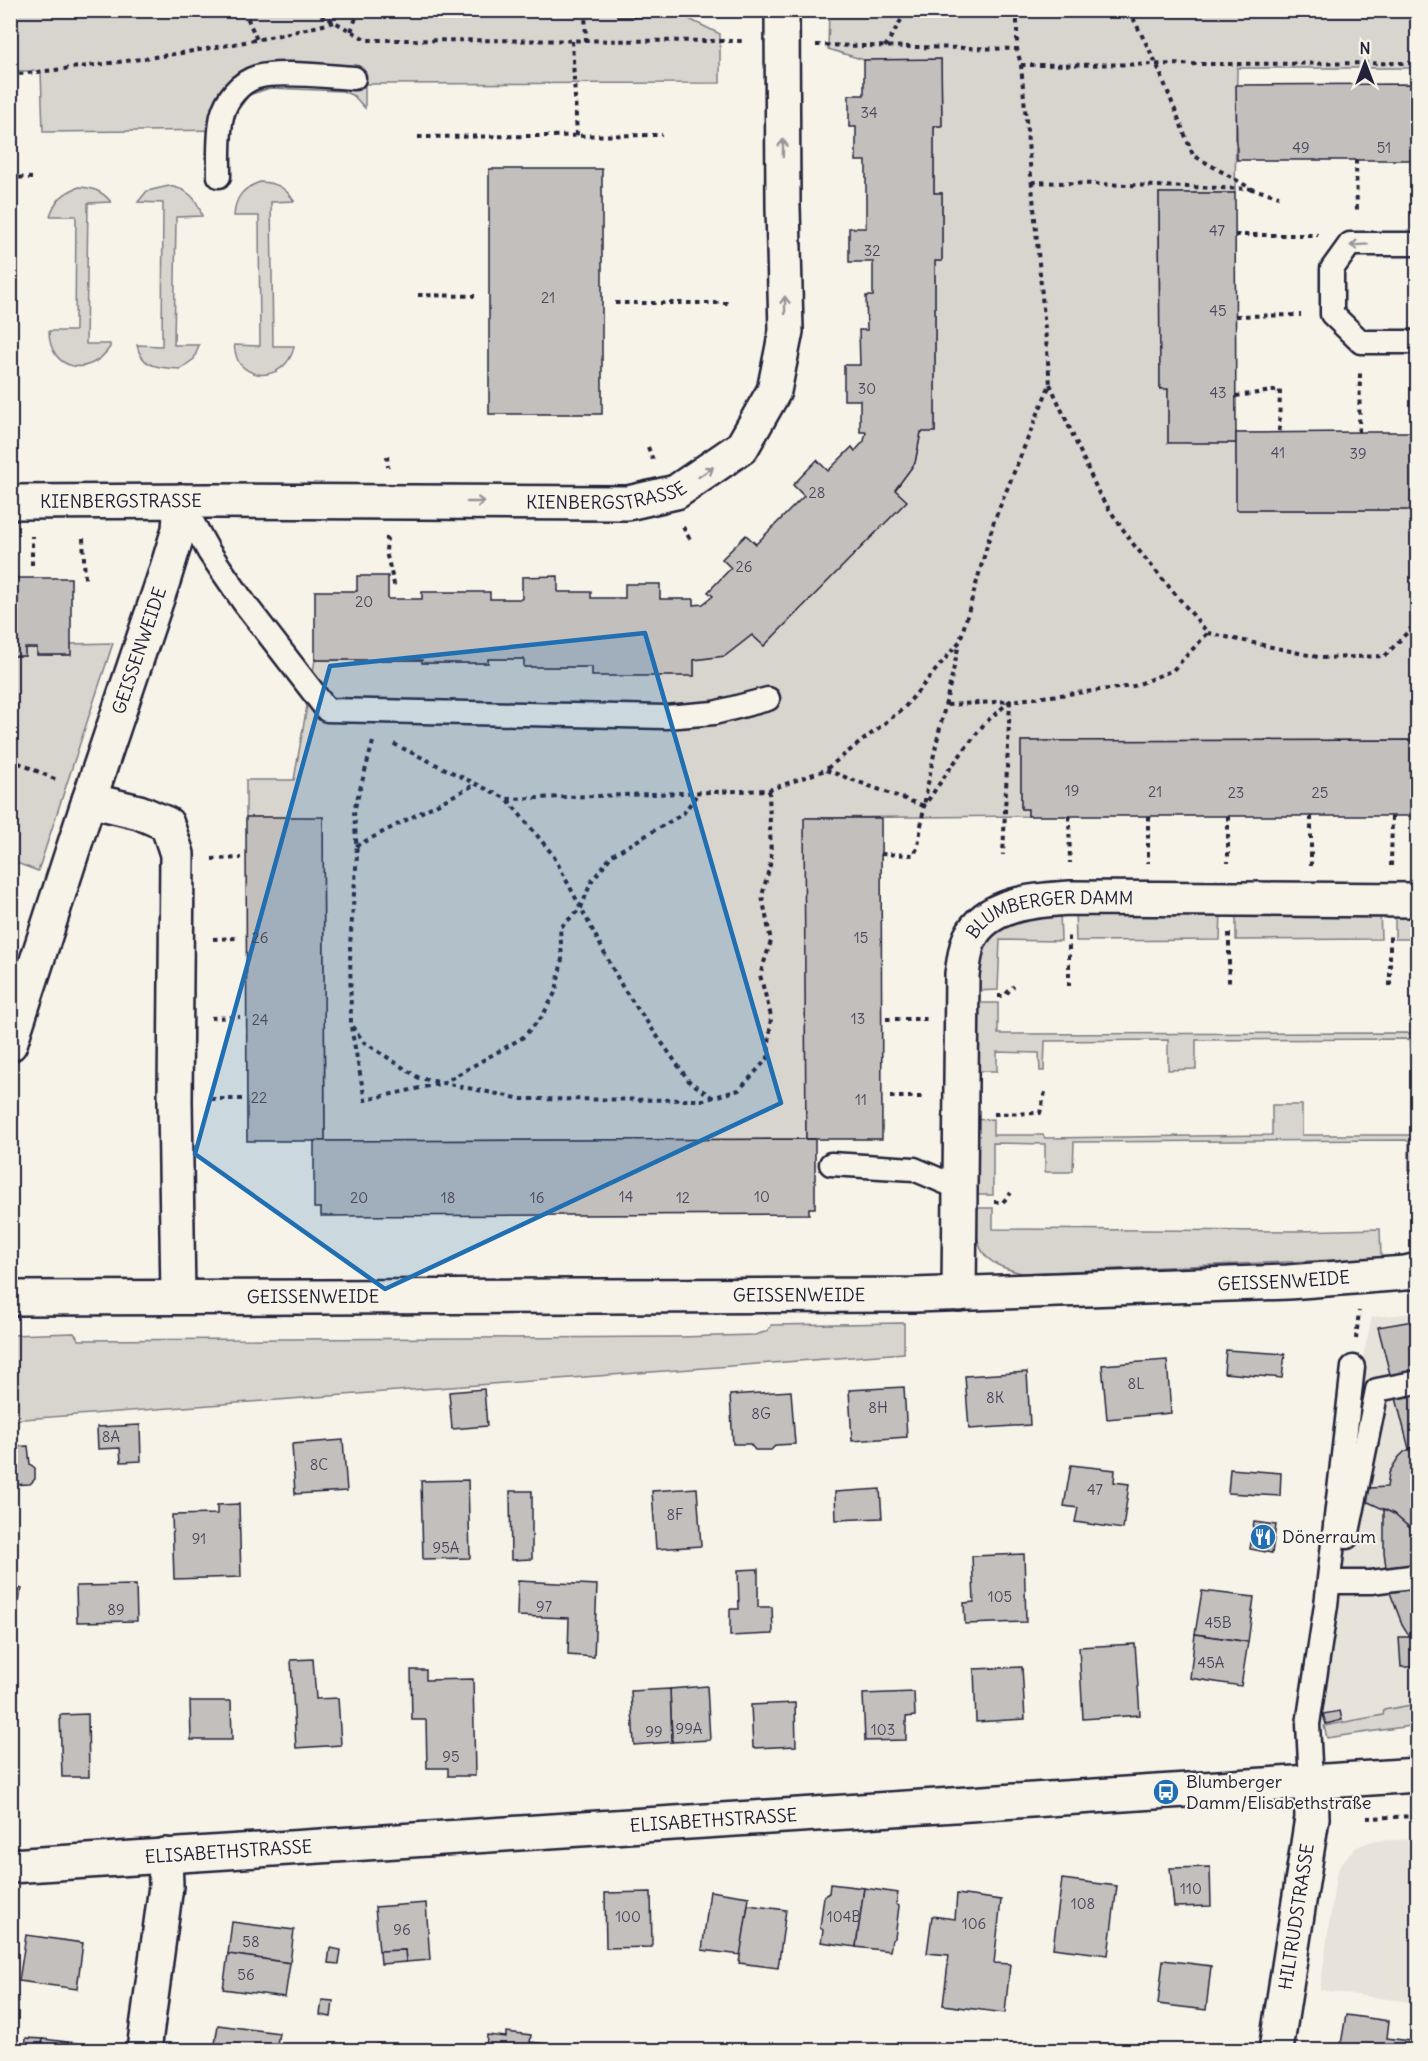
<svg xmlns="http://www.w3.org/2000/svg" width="1428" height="2061" font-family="Delius,sans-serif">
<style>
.built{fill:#e7e3db}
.green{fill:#d8d5cf;stroke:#7d7c85;stroke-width:1.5}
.building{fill:#c2bfbd;stroke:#22223b;stroke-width:1.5}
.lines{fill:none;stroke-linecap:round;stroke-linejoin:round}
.lane-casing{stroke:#22223b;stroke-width:27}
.street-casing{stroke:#22223b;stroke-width:38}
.secondary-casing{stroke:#22223b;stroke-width:38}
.path{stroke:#22223b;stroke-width:4;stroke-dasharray:4.5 4.5;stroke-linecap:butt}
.lane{stroke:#f7f3e8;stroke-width:22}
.street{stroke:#f7f3e8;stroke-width:33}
.secondary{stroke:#f7f3e8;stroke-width:33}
.oneway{stroke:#97959a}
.marked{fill:#1f6fb2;fill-opacity:0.2;stroke:#1f6fb2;stroke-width:4.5;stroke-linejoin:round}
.labels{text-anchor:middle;stroke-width:4.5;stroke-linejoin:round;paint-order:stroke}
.number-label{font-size:15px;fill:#4a495c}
.street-label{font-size:18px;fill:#22223b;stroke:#f7f3e8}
.poi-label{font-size:18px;fill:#22223b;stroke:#f7f3e8;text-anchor:start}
</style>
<rect width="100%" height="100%" fill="#f7f3e8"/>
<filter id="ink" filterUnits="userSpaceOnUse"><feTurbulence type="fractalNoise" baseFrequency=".0167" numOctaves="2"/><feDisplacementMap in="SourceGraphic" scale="12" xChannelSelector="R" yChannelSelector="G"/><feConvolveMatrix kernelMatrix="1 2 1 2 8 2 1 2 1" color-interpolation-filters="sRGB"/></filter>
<g filter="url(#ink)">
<!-- built -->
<g class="built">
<polygon points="1417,1313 1417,1711 1313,1727 1355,1391 1372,1317"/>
<polygon points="1417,1839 1417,2003 1320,1990 1336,1875 1341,1863 1357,1847 1372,1841"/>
</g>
<!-- green -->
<g class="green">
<polygon points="617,10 618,17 685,17 720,34 720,83 365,84 365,108 354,96 342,91 270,88 249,95 237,111 231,130 43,132 41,71 11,71 10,11"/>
<polygon points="829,11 1417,11 1417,68 1237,68 1235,193 1159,193 1160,388 1168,389 1168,442 1236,443 1236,510 1417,510 1417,740 1021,741 1021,809 1028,809 1028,816 805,818 806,1139 325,1141 323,818 246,817 246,780 294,780 315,660 422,660 423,663 487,663 488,659 524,659 525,667 592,667 694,676 694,660 725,655 752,635 764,646 906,501 895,490 915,463 921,432 935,431 935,261 942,261 942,193 934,193 934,126 942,126 941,60 864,60 828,49"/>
<path d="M 260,182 C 277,183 285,187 294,201 L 271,202 L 273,346 L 294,346 C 290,372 259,385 240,364 C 236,359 235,352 234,345 L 260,346 L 259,216 L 234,216 C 235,197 243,188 260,182 Z"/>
<path d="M 169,186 C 187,189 197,197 202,216 L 176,217 L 174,345 L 199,345 L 194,359 L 180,369 C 160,367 142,369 137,345 L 162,346 L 163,203 L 138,202 L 147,191 Z"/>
<path d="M 79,187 C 94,188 102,191 111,202 L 88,203 L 86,344 L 110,344 L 110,347 C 89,379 49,370 49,331 L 75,331 L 76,216 L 50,216 C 55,200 63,193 79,187 Z"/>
<polygon points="113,643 38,871 11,861 11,656 25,656 25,648 37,648 38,655 70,655 71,644"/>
<polygon points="1380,908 1381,939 1236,940 1236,909"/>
<rect x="1395" y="908" width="22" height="31"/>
<polygon points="1221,909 1220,940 1076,941 1075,910"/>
<polygon points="1060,910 1061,941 1000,940 998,990 974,991 976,957 997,925"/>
<polygon points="974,1003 998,1003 998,1034 1417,1033 1417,1068 1411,1068 1409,1039 1196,1040 1196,1069 1168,1070 1168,1040 1045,1041 1044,1071 1040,1071 1039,1053 997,1052 997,1071 973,1071"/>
<polygon points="1272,1105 1302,1105 1302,1135 1417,1135 1417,1172 1409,1170 1409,1142 1406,1140 1074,1142 1073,1171 1069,1172 1045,1172 1045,1144 993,1143 993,1195 973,1195 973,1120 993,1119 993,1135 1043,1135 1045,1138 1272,1135"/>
<path d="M 974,1208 L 993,1208 L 993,1229 L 1297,1231 L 1380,1229 L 1381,1258 L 1022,1273 C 978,1263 977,1248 974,1208 Z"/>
<polygon points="904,1323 904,1353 11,1420 11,1335 74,1333 79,1340 678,1337 755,1335 765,1332 771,1327 771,1325"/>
<polygon points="1417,1704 1417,1725 1327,1738 1324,1726 1383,1715 1384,1710"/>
</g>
<!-- building -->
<g class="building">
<rect x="617" y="10" width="68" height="7"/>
<polygon points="941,59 942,126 934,126 934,193 942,193 942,261 935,261 935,432 921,432 915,463 895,490 907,501 764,646 752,635 725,656 694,660 694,676 592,676 592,667 524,667 524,659 488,659 488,663 422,663 422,660 315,660 315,591 357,591 357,576 388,576 388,599 422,599 422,592 490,592 490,599 522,599 522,577 558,576 558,592 591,592 591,598 625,598 625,584 660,584 660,599 694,599 694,605 703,604 713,596 708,592 731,568 722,559 746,535 756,544 804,496 793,485 817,460 828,471 852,447 855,451 864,441 866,432 860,432 860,400 844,400 844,365 860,365 859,330 867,330 866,296 873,296 873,262 849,262 849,228 866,228 866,161 856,161 856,127 849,127 849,95 864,95 864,60"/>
<polygon points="1418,84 1418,160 1237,160 1236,85"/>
<rect x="489" y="169" width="113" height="245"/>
<polygon points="1159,193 1235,193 1236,443 1168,443 1168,389 1160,389"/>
<polygon points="1359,432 1418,432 1418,510 1236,510 1236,433"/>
<polygon points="10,578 71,578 71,655 37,655 37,648 25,648 25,656 10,656"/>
<polygon points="1418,740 1418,816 1028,816 1028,809 1021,809 1021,741"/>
<polygon points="246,817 323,817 325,1141 247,1141"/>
<polygon points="804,818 881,818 882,1139 806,1139"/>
<polygon points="815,1139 815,1208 809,1208 809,1214 321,1216 321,1208 314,1208 314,1141"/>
<polygon points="1407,1322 1418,1322 1418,1445 1409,1449 1378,1327"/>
<polygon points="1226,1350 1285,1354 1282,1378 1224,1373"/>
<polygon points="1167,1360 1171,1413 1107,1419 1102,1365"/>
<polygon points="1027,1372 1030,1425 969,1429 965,1376"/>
<polygon points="904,1387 907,1437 852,1441 849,1390"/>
<polygon points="484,1389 487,1426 452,1429 449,1392"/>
<polygon points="791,1391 795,1444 776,1445 771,1450 755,1450 750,1444 733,1444 730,1395"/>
<polygon points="140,1425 141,1461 121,1462 120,1448 98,1449 97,1427"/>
<polygon points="343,1440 347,1491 295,1494 292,1444"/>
<polygon points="1418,1445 1418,1531 1402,1523 1394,1514 1366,1501 1369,1488 1387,1487 1389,1473 1398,1458 1404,1452"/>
<polygon points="28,1446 30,1464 35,1468 35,1479 30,1484 10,1485 10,1447"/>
<polygon points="1071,1465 1115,1470 1114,1482 1129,1484 1123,1529 1075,1522 1078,1508 1064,1506"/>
<polygon points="1230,1469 1281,1473 1280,1496 1228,1493"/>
<polygon points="468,1480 470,1558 423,1559 421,1481"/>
<polygon points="697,1488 701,1546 656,1549 652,1491"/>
<polygon points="880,1489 882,1518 836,1520 835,1492"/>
<polygon points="510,1491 532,1491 532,1559 511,1560"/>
<polygon points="239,1504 241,1577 174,1579 172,1515 217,1514 217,1505"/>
<polygon points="1384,1509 1394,1514 1410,1528 1418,1531 1418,1667 1401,1667 1399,1637 1410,1637 1402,1624 1389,1590 1384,1552"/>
<polygon points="1254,1522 1276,1525 1272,1553 1250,1549"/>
<polygon points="1024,1554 1026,1622 965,1624 964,1603 974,1602 972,1556"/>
<polygon points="758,1569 758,1607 772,1607 773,1634 730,1636 730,1609 739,1609 738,1570"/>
<polygon points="518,1581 597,1585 594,1657 568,1655 569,1618 517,1616"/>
<polygon points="10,1585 22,1589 10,1624"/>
<polygon points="136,1585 137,1621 77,1622 76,1586"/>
<polygon points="1202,1591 1254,1597 1248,1642 1195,1634"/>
<polygon points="1195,1634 1248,1642 1241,1686 1190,1678"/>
<polygon points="1135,1644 1140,1715 1083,1719 1079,1647"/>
<polygon points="313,1659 316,1699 338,1698 341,1745 296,1748 291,1660"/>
<polygon points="1022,1667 1025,1719 976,1722 974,1669"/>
<polygon points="411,1670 426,1670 426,1680 473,1679 475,1776 448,1776 448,1768 427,1768 426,1720 412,1720"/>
<polygon points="707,1686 710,1740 672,1742 670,1689"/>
<polygon points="670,1689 672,1742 634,1745 631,1691"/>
<polygon points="914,1692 915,1716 906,1717 906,1740 865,1741 863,1694"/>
<polygon points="190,1701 231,1701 232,1740 191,1740"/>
<polygon points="795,1703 796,1746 753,1748 751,1705"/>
<polygon points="1340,1711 1342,1720 1326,1724 1323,1714"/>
<polygon points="88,1714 89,1777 62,1777 60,1715"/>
<polygon points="1210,1867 1211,1906 1174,1907 1170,1868"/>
<polygon points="1062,1879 1117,1886 1108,1955 1053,1948"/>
<polygon points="830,1884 864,1888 856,1947 821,1942 823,1930 820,1928 824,1896 829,1893"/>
<polygon points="864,1888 898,1893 896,1904 899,1906 895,1938 892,1940 890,1951 856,1947"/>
<polygon points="710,1891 749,1897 741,1955 702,1950"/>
<polygon points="651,1892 652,1947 606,1948 605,1893"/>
<polygon points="957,1894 1001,1900 994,1963 1010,1964 1005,2013 943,2005 949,1955 927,1953 932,1916 955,1919"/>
<polygon points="426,1903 430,1960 406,1962 405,1950 379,1951 375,1907"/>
<polygon points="748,1905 786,1910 778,1968 739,1963"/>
<polygon points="232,1922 294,1930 290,1963 228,1954"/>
<polygon points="26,1935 83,1943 77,1989 19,1981"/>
<polygon points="330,1948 341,1950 339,1964 328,1963"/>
<polygon points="405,1950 406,1962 381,1964 380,1951"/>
<polygon points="228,1954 290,1963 285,1997 223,1989"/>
<polygon points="1163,1960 1211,1966 1206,2010 1158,2004"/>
<polygon points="322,2000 333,2001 331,2017 320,2015"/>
<polygon points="1346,2015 1389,2021 1387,2038 1418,2042 1418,2050 1340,2050"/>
<polygon points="218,2025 279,2033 276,2050 214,2050"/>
<polygon points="506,2032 531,2035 530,2042 546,2044 545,2050 486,2050 487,2035 506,2037"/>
<polygon points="26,2038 43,2039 41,2050 25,2050"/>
<polygon points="43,2039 76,2043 75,2050 41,2050"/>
<polygon points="377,2044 414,2050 376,2050"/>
</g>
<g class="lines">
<!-- lane casing -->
<g class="lane-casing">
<g id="lane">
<path d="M 219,176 C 219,157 218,136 222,116 C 226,99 240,82 257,77 C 277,70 331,77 354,78"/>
<polyline points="1418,244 1350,244 1332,269 1332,314 1361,342 1418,342"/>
<polyline points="181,501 209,552 245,604 327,710 666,717 714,713 768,699"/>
<polyline points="831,1164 914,1169 947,1183 960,1164"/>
<polyline points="1347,1537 1377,1390 1418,1382"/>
<polyline points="1337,1582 1371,1582 1418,1576"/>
<polyline points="1311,1782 1308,1724 1326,1605 1353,1367"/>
</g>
</g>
<!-- street casing -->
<g class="street-casing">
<g id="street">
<path id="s1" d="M 10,502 L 212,501 L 628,503 L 676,492 L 742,447 L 774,391 L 786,331 L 783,207 L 782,10"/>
<polyline points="89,800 139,812 167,824 177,854 175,1101 178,1297"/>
<path id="s2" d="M 10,1044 L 89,800 L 164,578 L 179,529 L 181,501"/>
<path id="s3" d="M 959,1294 L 962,974 C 964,963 965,948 970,938 C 987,903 1036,900 1070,898 L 1418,900"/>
<path id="s4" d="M 10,1298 L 914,1295 L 1288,1282 L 1405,1273 L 1418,1270"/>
<polyline points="144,2050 166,1886 165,1855"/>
<path id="s5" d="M 1276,2050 L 1312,1818 L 1311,1782"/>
</g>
</g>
<!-- secondary casing -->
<g class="secondary-casing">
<g id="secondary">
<path id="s6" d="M 10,1866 L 1418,1775"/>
</g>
</g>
<!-- path -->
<g class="path">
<polyline points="244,10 257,40"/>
<polyline points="313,10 367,40 746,41"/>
<polyline points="585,10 586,41"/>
<polyline points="1129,10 1157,65 1193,155 1252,189 1279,196"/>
<polyline points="351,31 359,10"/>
<polyline points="572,41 577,136"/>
<polyline points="816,45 1017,49"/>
<polyline points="885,47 907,10"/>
<polyline points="1021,65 1418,63"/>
<path d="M 10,75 C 119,63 229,49 335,22"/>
<polyline points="418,137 662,135"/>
<polyline points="1356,160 1357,213"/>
<polyline points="10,177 32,178"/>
<polyline points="1032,182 1252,189"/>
<polyline points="1235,235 1318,235"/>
<polyline points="418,295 475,296"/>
<polyline points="615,303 730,303"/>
<polyline points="1236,316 1301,315"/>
<polyline points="1050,384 1100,496 1134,545 1208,633 1322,658 1385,656 1418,621"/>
<polyline points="1236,396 1280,390 1279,432"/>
<polyline points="1359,432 1360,373"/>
<polyline points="648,447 653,460"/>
<polyline points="387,456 388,467"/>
<polyline points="683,527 690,539"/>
<polyline points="387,537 386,552 395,588"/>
<polyline points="83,538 85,579"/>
<polyline points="32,565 32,536"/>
<polyline points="947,705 1010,701 1003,855"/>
<polyline points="373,742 354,811 357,855 350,945 351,1025 364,1042 419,1078 522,1099 704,1100 739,1090 768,1058 771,1016 760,975 771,941 762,896 771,861 769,790"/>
<polyline points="394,744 507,799 769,790 825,770 904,708 960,641 994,521 1050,384 1021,65 1017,49 1017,10"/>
<polyline points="10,759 59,781"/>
<path d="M 826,770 L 924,806 C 933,751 948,698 959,643"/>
<polyline points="508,800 553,855 623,988 689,1081 713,1098"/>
<polyline points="1069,816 1070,863"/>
<polyline points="1148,816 1148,863"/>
<polyline points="1228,816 1228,863"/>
<polyline points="356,846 476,784"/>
<polyline points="881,854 914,855 918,846 924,806 951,767 984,724 1010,701 1134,686 1173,670 1208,633"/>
<polyline points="212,859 241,858"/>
<polyline points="1311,866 1311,816"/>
<polyline points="1391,866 1392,816"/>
<polyline points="1229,933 1229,986"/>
<polyline points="213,939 237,938"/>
<polyline points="1069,986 1069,933"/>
<polyline points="1390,986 1390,936"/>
<polyline points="998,996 1004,996 1014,986"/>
<polyline points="211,1018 240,1017"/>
<polyline points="886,1019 928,1019"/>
<polyline points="351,1027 365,1100 443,1083 522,1038 542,1017 556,991 562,959 560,928 581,908 591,882 612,855 683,814 698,793"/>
<polyline points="890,1097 925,1097"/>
<polyline points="211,1099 242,1099"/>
<polyline points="994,1114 1040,1113 1046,1088"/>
<polyline points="994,1202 1003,1202 1011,1193"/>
<polyline points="1356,1339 1359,1311"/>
<polyline points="1367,1818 1418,1816"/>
</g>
<!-- lane -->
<use href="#lane" class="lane"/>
<!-- street -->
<use href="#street" class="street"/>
<!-- secondary -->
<use href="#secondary" class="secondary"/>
</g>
<!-- one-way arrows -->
<defs><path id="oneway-shaft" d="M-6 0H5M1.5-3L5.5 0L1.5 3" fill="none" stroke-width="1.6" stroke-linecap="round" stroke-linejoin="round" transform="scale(1.5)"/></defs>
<g class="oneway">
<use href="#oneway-shaft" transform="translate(783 148) rotate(-89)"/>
<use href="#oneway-shaft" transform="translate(1359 245) rotate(176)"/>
<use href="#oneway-shaft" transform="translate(785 305) rotate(-91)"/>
<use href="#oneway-shaft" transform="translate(706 472) rotate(-34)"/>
<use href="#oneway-shaft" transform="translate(476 502)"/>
</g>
</g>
<!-- marked area -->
<path class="marked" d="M 645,633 L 781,1103 L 385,1289 L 195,1154 L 330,666 Z"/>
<!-- icons -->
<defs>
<g id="restaurant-disc" transform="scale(1.35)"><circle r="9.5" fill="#1f6fb2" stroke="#f7f3e8"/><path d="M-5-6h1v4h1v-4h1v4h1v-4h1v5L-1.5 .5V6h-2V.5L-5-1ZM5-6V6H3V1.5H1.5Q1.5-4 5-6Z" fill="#fff"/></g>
<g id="bus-disc" transform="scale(1.35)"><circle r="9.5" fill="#1f6fb2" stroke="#f7f3e8"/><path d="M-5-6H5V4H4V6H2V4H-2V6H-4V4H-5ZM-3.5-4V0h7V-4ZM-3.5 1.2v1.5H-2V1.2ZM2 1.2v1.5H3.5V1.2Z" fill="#fff"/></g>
</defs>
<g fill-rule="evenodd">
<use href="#restaurant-disc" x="1263" y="1537"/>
<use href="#bus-disc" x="1166" y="1792"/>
</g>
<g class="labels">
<!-- number labels -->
<g class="number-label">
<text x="869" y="118">34</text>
<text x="1301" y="153">49</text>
<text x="1384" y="153">51</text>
<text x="1217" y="236">47</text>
<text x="872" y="256">32</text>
<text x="548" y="303">21</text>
<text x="1218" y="316">45</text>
<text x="867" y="394">30</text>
<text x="1218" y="398">43</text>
<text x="1278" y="458">41</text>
<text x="1358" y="459">39</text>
<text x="817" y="498">28</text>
<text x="744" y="572">26</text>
<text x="364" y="607">20</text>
<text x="1072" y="796">19</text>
<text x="1155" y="797">21</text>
<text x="1236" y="798">23</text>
<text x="1320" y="798">25</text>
<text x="260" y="943">26</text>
<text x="861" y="943">15</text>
<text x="858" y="1024">13</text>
<text x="260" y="1025">24</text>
<text x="259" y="1103">22</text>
<text x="861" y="1105">11</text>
<text x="626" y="1202">14</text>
<text x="762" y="1202">10</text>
<text x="359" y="1203">20</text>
<text x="448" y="1203">18</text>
<text x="537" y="1203">16</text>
<text x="683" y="1203">12</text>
<text x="1136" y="1389">8L</text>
<text x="995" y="1403">8K</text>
<text x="878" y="1413">8H</text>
<text x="761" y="1419">8G</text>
<text x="111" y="1442">8A</text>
<text x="319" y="1470">8C</text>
<text x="1095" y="1495">47</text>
<text x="675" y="1520">8F</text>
<text x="199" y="1544">91</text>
<text x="446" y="1553">95A</text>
<text x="1000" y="1602">105</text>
<text x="544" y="1612">97</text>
<text x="116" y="1615">89</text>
<text x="1218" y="1628">45B</text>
<text x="1211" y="1668">45A</text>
<text x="689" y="1734">99A</text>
<text x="883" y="1735">103</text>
<text x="654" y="1737">99</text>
<text x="451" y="1762">95</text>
<text x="1191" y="1894">110</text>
<text x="1083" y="1909">108</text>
<text x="628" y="1922">100</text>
<text x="844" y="1922">104B</text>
<text x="974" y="1929">106</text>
<text x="402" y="1935">96</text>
<text x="251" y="1947">58</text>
<text x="246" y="1980">56</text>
</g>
<!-- street labels -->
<g class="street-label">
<text dy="6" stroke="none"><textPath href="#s1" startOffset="597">KIENBERGSTRASSE</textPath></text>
<text dy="6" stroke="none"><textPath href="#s1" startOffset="111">KIENBERGSTRASSE</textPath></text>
<text dy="6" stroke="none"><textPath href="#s2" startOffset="414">GEISSENWEIDE</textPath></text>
<text dy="6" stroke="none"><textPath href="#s3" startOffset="446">BLUMBERGER DAMM</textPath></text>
<text dy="6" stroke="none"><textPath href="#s4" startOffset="1274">GEISSENWEIDE</textPath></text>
<text dy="6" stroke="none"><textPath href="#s4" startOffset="789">GEISSENWEIDE</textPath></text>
<text dy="6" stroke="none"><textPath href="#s4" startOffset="303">GEISSENWEIDE</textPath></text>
<text dy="6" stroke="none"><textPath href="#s6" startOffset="705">ELISABETHSTRASSE</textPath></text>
<text dy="6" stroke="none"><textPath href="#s6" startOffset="219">ELISABETHSTRASSE</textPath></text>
<text dy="6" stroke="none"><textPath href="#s5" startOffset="135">HILTRUDSTRASSE</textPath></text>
</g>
<!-- poi labels -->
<g class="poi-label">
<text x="1282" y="1543">Dönerraum</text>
<text x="1186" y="1788">Blumberger<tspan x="1186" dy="21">Damm/Elisabethstraße</tspan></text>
</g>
</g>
<!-- margin -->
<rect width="1428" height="2061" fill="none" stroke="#f7f3e8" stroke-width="36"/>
<rect x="18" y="18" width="1392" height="2025" fill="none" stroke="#22223b" stroke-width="2" filter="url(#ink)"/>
<!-- north arrow -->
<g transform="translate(1365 63)" stroke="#f7f3e8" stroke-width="4.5" paint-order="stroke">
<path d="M0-4.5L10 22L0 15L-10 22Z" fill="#22223b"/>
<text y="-9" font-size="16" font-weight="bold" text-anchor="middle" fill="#22223b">N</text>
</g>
</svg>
